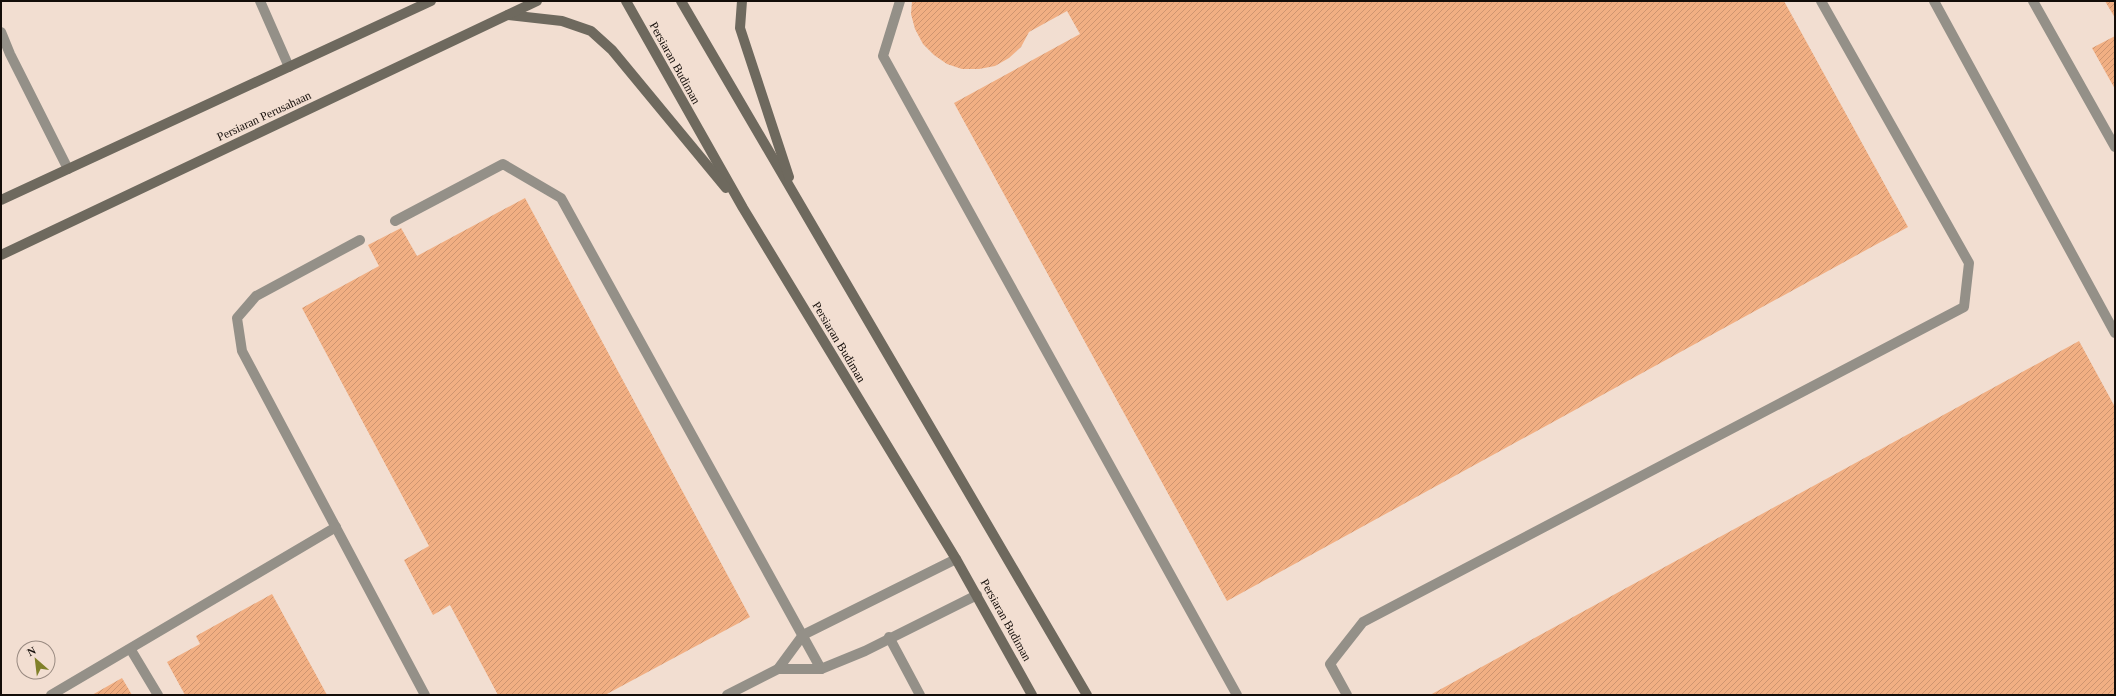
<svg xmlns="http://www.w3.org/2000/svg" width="2116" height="696" font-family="Georgia,serif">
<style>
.building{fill:url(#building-hatch)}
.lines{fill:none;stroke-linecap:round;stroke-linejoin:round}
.lane{stroke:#949088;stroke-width:10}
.secondary{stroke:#6e695e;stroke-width:10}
.labels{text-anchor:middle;stroke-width:3;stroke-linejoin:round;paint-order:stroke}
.street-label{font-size:12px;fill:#130d09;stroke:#f2ded1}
</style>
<defs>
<pattern id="building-hatch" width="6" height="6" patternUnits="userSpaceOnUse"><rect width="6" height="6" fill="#f1af83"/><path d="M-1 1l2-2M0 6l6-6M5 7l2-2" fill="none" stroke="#ce9570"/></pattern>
</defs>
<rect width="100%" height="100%" fill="#f2ded1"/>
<!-- building -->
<g class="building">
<polygon points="912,1 1784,1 1908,227 1227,601 954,103 1080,34 1067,11 1029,32 1021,47 1009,58 995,66 979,69 962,69 947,64 934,55 923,44 915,29 911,14"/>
<polygon points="2105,1 2115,1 2115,18"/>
<polygon points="2115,36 2115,89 2092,48"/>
<polygon points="525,198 750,617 605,695 498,695 450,605 433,615 404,560 429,546 302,308 379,266 368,245 401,228 417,256"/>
<polygon points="2079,341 2115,407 2115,695 1430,695"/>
<polygon points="272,594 327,695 185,695 167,662 200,644 196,636"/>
<polygon points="122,678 132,695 92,695"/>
</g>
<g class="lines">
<!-- lane -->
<g class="lane">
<polyline points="260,1 289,67"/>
<polyline points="900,1 883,56 1237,695"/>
<polyline points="1934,1 2115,333"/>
<polyline points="2033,1 2115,147"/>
<polyline points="1,32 10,54 68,169"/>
<polyline points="395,221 503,164 561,198 821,669"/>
<polyline points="360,240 256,296 237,318 242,351 425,695"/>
<polyline points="889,637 920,695"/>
<polyline points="131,650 158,695"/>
<polyline points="778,669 821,669 865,651 977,595"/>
<polyline points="51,695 336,527"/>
<polyline points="727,695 778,669 803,635 956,559"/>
<polyline points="1347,695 1330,664 1363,622 1964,307 1969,263 1821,1"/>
</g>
<!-- secondary -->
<g class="secondary">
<polyline points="626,1 743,208 956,559 1032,695"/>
<polyline points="681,1 1087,695"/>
<polyline points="742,1 740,28 789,177"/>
<polyline points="508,15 562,21 591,31 612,50 726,188"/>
<polyline points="1,200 431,1"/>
<polyline points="1,255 537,1"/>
</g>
</g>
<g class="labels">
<!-- street labels -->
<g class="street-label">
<text transform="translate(675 63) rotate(61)" y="4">Persiaran Budiman</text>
<text transform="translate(264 116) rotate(-25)" y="4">Persiaran Perusahaan</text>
<text transform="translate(839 342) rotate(59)" y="4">Persiaran Budiman</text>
<text transform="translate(1006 620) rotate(61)" y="4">Persiaran Budiman</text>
</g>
</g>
<!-- border -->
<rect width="2116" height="696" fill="none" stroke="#130d09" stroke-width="4"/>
<!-- north arrow -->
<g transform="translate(36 660) rotate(332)"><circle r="19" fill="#f2ded1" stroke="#998a81"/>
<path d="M0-3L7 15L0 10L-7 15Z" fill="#808029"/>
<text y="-6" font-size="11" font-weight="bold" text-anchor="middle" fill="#130d09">N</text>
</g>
</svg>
